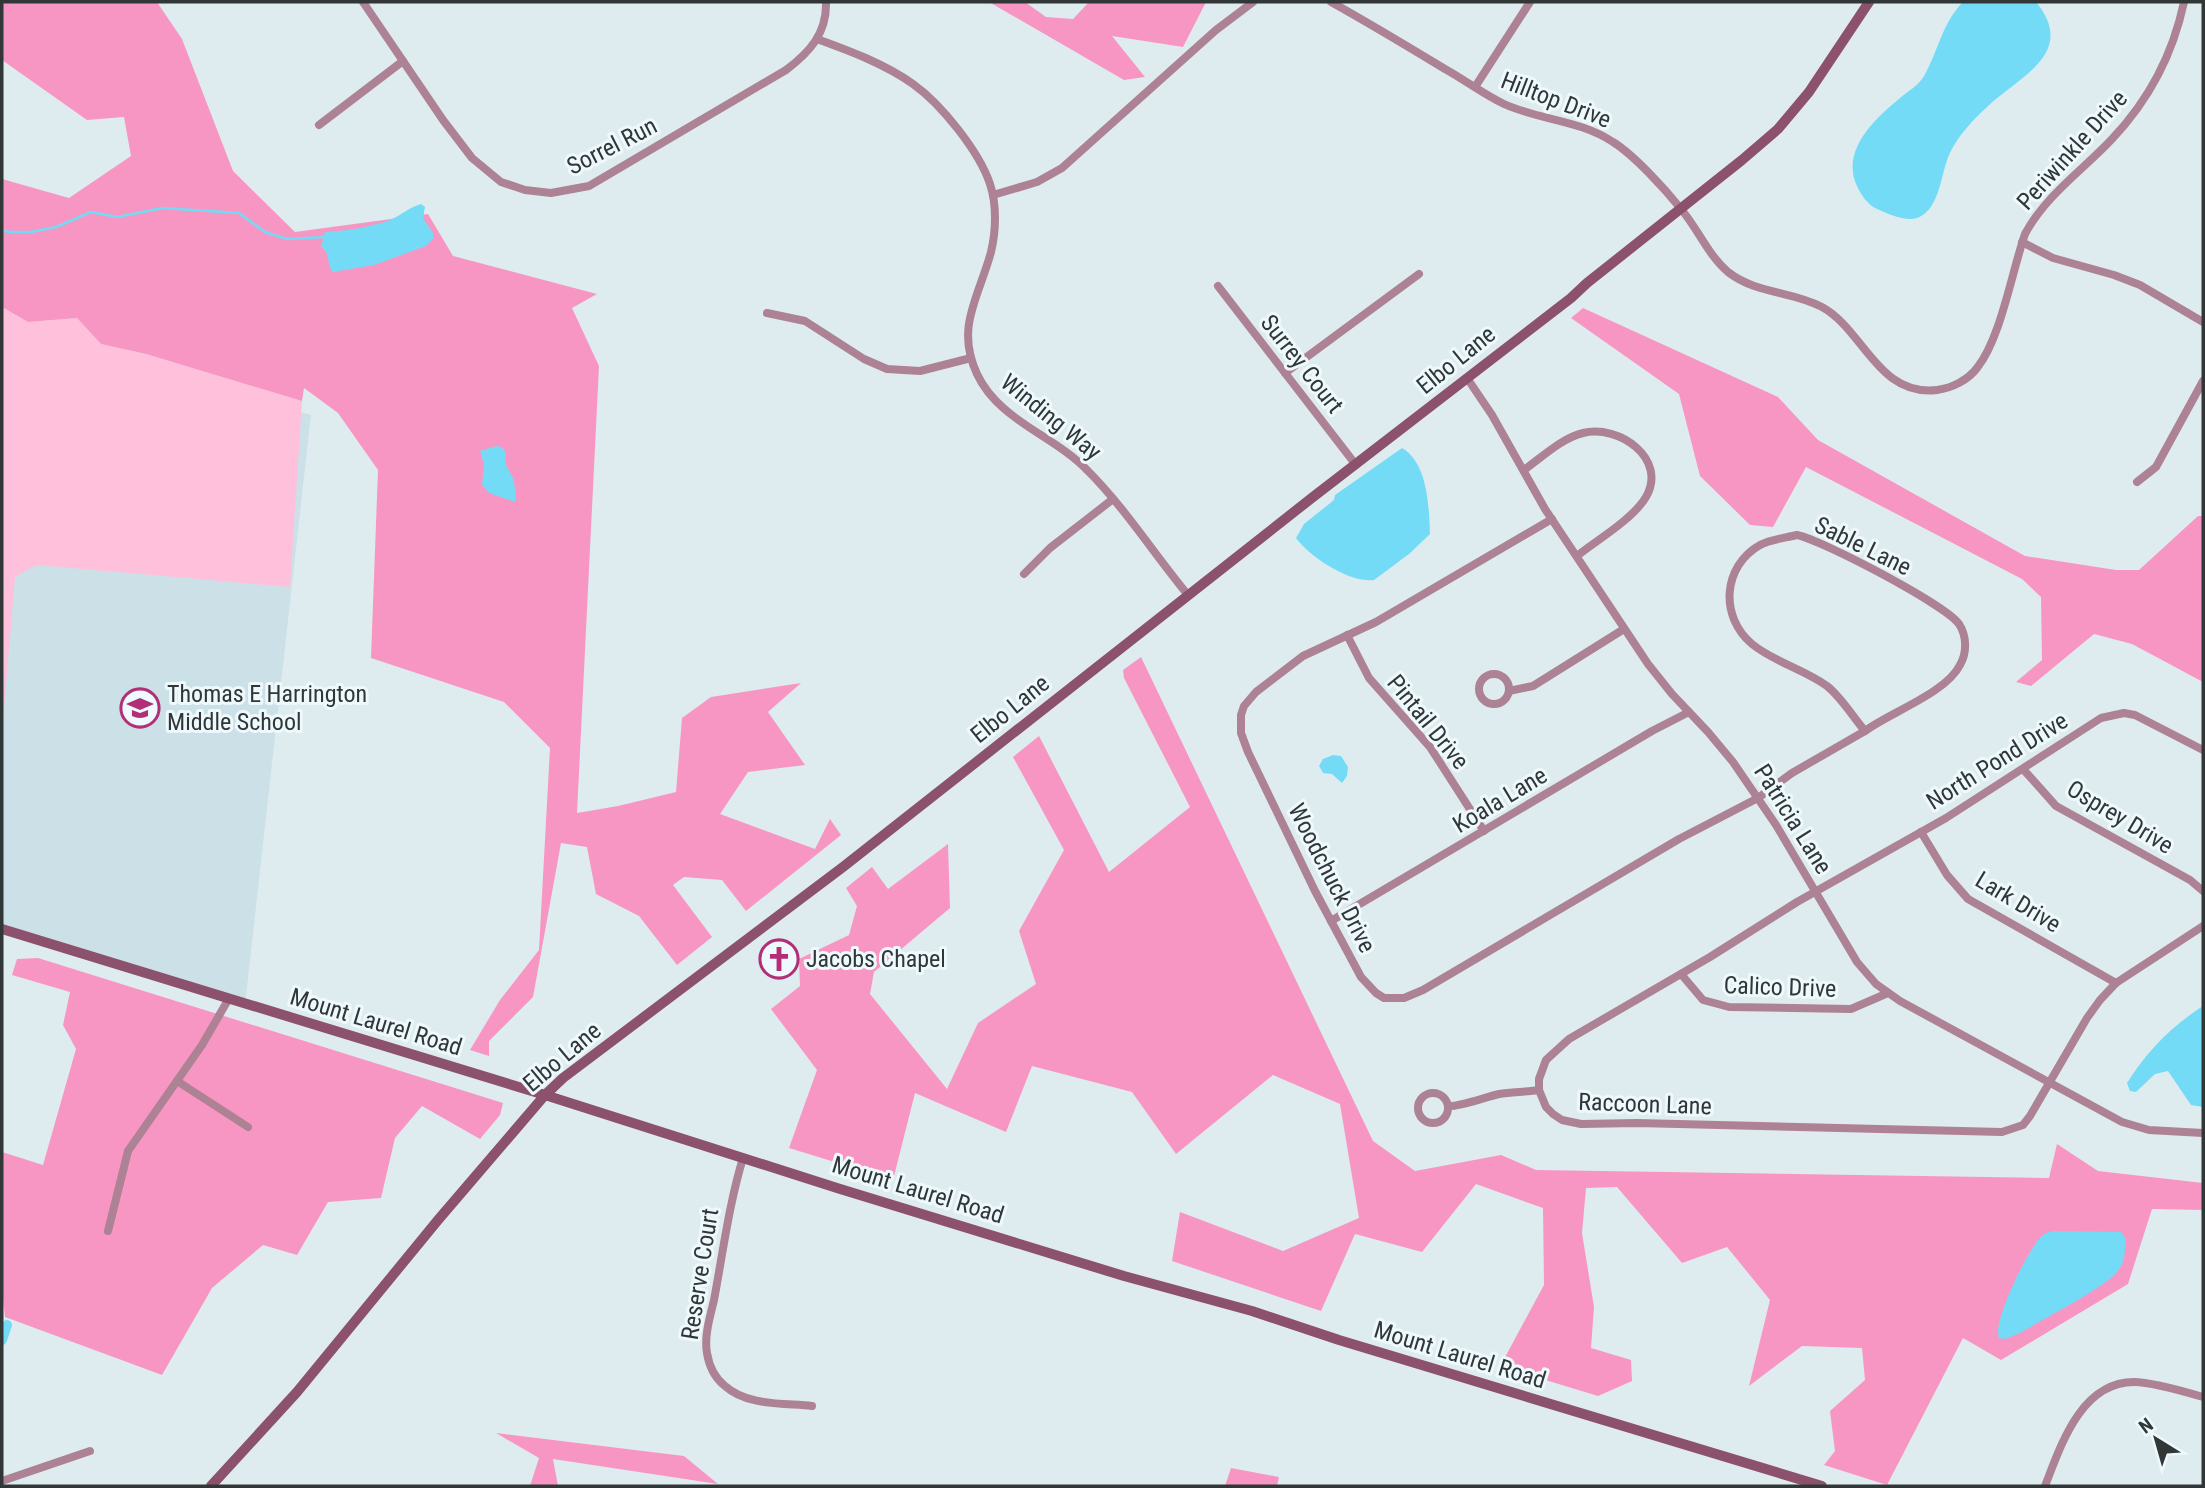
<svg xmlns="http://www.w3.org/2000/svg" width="2205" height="1488" font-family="'Roboto Condensed',sans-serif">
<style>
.built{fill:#cce1e7}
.green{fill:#ffc0db}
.forest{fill:#f796c3}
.water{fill:#74dbf6}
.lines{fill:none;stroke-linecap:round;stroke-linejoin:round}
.stream{stroke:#74dbf6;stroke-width:2.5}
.canal{stroke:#74dbf6;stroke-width:10}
.street{stroke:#ad8295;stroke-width:8}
.secondary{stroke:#8c516c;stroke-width:10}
.labels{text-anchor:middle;stroke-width:6;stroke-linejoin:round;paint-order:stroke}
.street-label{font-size:24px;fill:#313637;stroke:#edf9fd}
.poi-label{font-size:24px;fill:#313637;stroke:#edf9fd;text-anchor:start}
</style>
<rect width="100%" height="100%" fill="#dfecef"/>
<!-- built -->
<polygon class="built" points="2,308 39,336 311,415 245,1005 2,929"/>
<!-- green -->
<polygon class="green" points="2,307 28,322 77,318 101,344 146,354 302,401 290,587 36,565 15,577 2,732"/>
<!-- forest -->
<g class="forest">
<polygon points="2,2 157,2 182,39 233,171 295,232 428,214 453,256 597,294 572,308 599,366 577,813 618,806 676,792 682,718 711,697 801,683 768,712 805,765 748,772 720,814 815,849 830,819 841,835 746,911 722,880 684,877 673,885 712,937 677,965 639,916 596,894 587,847 561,843 533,997 489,1041 489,1056 470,1050 500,1000 539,950 550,748 504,702 371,658 378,470 338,413 304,388 302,401 146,354 101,344 77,318 28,322 2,307 2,179 69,198 131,156 124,117 87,120 2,60"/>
<polygon points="989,2 1025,2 1046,17 1073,19 1089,2 1206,2 1183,47 1112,36 1145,77 1124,80"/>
<polygon points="1583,308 1778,397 1818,440 2025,556 2116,570 2139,570 2198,516 2203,516 2203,682 2132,644 2094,634 2031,686 2016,682 2042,660 2041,597 2022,579 1806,467 1773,527 1750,525 1700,476 1679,394 1571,318"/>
<polygon points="1141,657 1373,1141 1415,1171 1501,1155 1536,1170 2049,1178 2057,1144 2098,1171 2203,1183 2203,1210 2152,1209 2128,1284 2001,1360 1963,1338 1887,1485 1824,1465 1835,1451 1830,1411 1865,1380 1862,1348 1802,1346 1749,1386 1770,1300 1727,1247 1682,1263 1617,1187 1586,1188 1582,1233 1594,1307 1591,1348 1631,1360 1632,1381 1598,1396 1509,1369 1504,1359 1544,1285 1543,1208 1476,1184 1422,1252 1355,1234 1321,1311 1172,1261 1180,1212 1283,1251 1359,1218 1340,1104 1273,1075 1176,1154 1132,1092 1032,1066 1006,1132 915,1093 893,1180 789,1148 817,1070 771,1009 800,986 799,959 849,935 857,906 846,888 872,867 888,889 948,844 950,908 874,972 870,994 947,1089 978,1023 1036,984 1019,931 1064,850 1013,757 1039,736 1109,872 1190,807 1124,678 1123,670"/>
<polygon points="38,958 503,1103 500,1115 480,1139 422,1106 395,1138 381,1198 328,1202 297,1255 263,1245 212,1288 162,1375 5,1317 2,1288 2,1152 43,1165 76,1049 63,1025 70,992 12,975 17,959"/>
<polygon points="496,1433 684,1456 718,1484 553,1459 558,1486 530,1486 539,1458"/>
<polygon points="1231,1468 1279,1477 1277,1486 1225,1486"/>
</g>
<!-- water -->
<g class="water">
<path d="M 1963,2 L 2036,2 C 2079,54 2016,78 1986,108 C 1974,119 1959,135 1952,149 C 1940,169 1942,209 1917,218 C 1906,222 1888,214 1877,209 C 1868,205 1861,195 1857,186 C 1840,150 1876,118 1900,98 C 1908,91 1918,86 1924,76 C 1938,52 1942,23 1963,2 Z"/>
<path d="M 421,204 L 425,207 L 423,218 L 433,233 L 433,239 L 426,246 L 374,265 L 333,272 C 326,264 331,253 321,247 L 325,232 C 345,231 379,226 396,217 C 405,212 411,207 421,204 Z"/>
<polygon points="496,446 501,447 505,451 506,465 513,478 516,493 515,502 489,493 482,485 484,464 480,451"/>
<path d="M 1402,448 C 1428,463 1429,507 1430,534 L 1409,554 L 1374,580 C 1349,583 1310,557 1296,538 L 1304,524 L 1334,500 L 1335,495 Z"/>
<polygon points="1333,755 1341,756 1348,767 1347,776 1342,783 1332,774 1323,773 1319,766 1323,759"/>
<path d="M 2203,1006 L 2203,1107 L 2191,1105 L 2168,1071 L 2155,1074 L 2136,1092 L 2130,1091 L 2127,1083 C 2147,1051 2172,1026 2203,1006 Z"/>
<path d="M 2054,1231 L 2121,1232 L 2126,1239 C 2125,1250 2125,1262 2118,1271 C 2103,1289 2043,1319 2020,1333 L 2005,1339 L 1999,1338 C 1992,1322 2027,1252 2040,1238 C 2044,1233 2049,1232 2054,1231 Z"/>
</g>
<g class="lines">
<!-- stream -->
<polyline class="stream" points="2,230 9,232 31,232 56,227 91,212 117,217 163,208 239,213 265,232 287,239 325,237"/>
<!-- canal -->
<polyline class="canal" points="2,1340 7,1325"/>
<!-- street -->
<g class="street">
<path d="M 363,2 L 443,120 L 472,158 L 501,182 L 525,190 L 551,193 L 589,186 L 786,70 C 810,52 827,33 826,2"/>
<path d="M 1331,2 C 1369,23 1407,46 1445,69 C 1465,80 1483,94 1504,104 C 1539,120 1580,120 1613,142 C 1634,155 1665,189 1681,209 C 1698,229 1708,255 1728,272 C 1756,294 1792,291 1822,307 C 1864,330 1878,397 1937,390 C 1952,388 1968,380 1977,368 C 2001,338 2012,271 2025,234 C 2046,195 2083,170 2112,139 C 2149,100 2173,54 2184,2"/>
<path d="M 817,39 C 850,51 885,64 913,84 C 941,104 979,151 990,184 C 997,205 996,231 991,252 C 979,297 955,327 977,374 C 999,421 1054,435 1088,471 C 1125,508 1154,554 1188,595"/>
<polyline points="1475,87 1530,2"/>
<polyline points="319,125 403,61"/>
<polyline points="993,195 1037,182 1062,168 1216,30 1253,2"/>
<polyline points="2022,242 2053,258 2114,275 2140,285 2203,322"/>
<polyline points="1218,286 1356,465"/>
<polyline points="767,313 805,321 864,359 887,369 920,371 971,358"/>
<polyline points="1285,373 1419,274"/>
<polyline points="1467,378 1492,415 1545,509 1648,664 1672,694 1708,732 1733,762 1776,825 1857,962 1876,984 1900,1001 2122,1122 2149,1130 2203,1133"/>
<path d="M 1524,470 C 1542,457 1562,438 1583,433 C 1619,424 1668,459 1646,497 C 1633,519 1597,540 1577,556"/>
<polyline points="2137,482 2156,467 2203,381"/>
<polyline points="1552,519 1376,622 1303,656 1256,692 1244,706 1241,715 1241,733 1248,752 1315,891 1361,977 1376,993 1384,998 1404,998 1423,990 1679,839 1758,798 1792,773 1865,731"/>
<path d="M 1797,535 C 1822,540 1946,605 1959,624 C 1967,636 1967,653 1960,665 C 1946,693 1891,712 1865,731 C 1853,717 1841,697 1827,686 C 1803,669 1774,662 1752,644 C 1719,616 1723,566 1760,545 C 1771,539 1785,538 1797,535 Z"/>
<polyline points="1024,574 1050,548 1113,499"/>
<polyline points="1347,635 1369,678 1430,747 1484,831"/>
<circle cx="1494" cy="689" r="15"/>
<polyline points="1509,691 1533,686 1624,629"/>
<polyline points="2203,750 2135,715 2124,713 2101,718 1946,818 1797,902 1710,957 1569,1039 1546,1060 1539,1079 1539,1090 1546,1107 1553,1114 1562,1120 1581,1124 1637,1123 2002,1132 2023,1125 2030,1116 2087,1018 2100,1000 2116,983 2203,926"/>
<polyline points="2023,769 2056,806 2190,880 2203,891"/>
<polyline points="1921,832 1947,875 1968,899 2116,983"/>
<polyline points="1331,921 1652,731 1689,712"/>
<polyline points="1681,974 1703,1000 1729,1007 1851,1009 1888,993"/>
<polyline points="177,1081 248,1127"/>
<circle cx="1433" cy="1108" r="15"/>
<path d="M 1448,1106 C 1460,1107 1485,1097 1499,1094 C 1512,1092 1526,1092 1539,1090"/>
<path d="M 743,1158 C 729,1204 723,1252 714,1300 C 710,1317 704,1336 707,1353 C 709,1366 715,1378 725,1386 C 747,1406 784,1403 812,1406"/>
<polyline points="108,1231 128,1151 202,1045 228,1000"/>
<polyline points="2,1481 90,1451"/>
<path d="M 2045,1486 C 2061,1445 2081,1382 2134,1382 C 2152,1382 2186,1392 2203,1397"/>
</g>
<!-- secondary -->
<g class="secondary">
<polyline points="2,929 545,1095 837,1188 1124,1276 1252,1311 1339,1340 1822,1486"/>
<polyline points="211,1486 297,1392 438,1220 545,1095 563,1078 843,867 1313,497 1571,298 1587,283 1742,160 1778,129 1809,92 1869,2"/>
</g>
</g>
<!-- icons -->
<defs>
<g id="school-ring" transform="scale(2.0125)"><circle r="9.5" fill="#edf9fd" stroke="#b22f78" stroke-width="1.5"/><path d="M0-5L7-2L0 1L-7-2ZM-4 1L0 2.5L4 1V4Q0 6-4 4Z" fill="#b22f78"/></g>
<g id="church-ring" transform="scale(2.0125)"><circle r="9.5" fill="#edf9fd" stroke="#b22f78" stroke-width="1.5"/><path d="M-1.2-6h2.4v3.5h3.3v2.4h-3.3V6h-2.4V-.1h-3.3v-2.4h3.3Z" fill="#b22f78"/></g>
</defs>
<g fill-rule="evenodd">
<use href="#school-ring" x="140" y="708"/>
<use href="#church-ring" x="779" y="959"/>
</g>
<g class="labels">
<!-- street labels -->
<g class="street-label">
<text transform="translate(1556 100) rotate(21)" y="8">Hilltop Drive</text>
<text transform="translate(612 146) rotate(-27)" y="8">Sorrel Run</text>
<text transform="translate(2072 150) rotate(-48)" y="8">Periwinkle Drive</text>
<text transform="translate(1456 360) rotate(-39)" y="8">Elbo Lane</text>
<text transform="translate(1302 364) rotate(52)" y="8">Surrey Court</text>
<text transform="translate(1051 417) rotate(39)" y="8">Winding Way</text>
<text transform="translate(1863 546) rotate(26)" y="8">Sable Lane</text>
<text transform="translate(1010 709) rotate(-39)" y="8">Elbo Lane</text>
<text transform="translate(1428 722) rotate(51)" y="8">Pintail Drive</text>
<text transform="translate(1997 761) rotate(-32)" y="8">North Pond Drive</text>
<text transform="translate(1500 800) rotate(-31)" y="8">Koala Lane</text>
<text transform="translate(2120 817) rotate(31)" y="8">Osprey Drive</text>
<text transform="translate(1793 819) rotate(58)" y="8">Patricia Lane</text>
<text transform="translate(1332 878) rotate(63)" y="8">Woodchuck Drive</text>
<text transform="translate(2018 902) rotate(31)" y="8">Lark Drive</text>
<text transform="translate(1780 987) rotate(2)" y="8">Calico Drive</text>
<text transform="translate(376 1022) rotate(17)" y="8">Mount Laurel Road</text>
<text transform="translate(562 1057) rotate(-40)" y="8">Elbo Lane</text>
<text transform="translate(1645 1104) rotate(2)" y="8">Raccoon Lane</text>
<text transform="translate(918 1190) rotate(17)" y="8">Mount Laurel Road</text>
<text transform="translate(700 1274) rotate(-81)" y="8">Reserve Court</text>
<text transform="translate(1460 1355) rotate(17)" y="8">Mount Laurel Road</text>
</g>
<!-- poi labels -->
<g class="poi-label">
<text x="167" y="702">Thomas E Harrington<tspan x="167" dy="28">Middle School</tspan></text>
<text x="806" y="967">Jacobs Chapel</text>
</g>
</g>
<!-- border -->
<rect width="2205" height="1488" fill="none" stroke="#313637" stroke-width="7"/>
<!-- north arrow -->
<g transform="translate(2156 1439) rotate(323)" stroke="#edf9fd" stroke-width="5" paint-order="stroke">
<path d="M0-5L12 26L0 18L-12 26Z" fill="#313637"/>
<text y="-10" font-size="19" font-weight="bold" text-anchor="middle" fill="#313637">N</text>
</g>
</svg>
